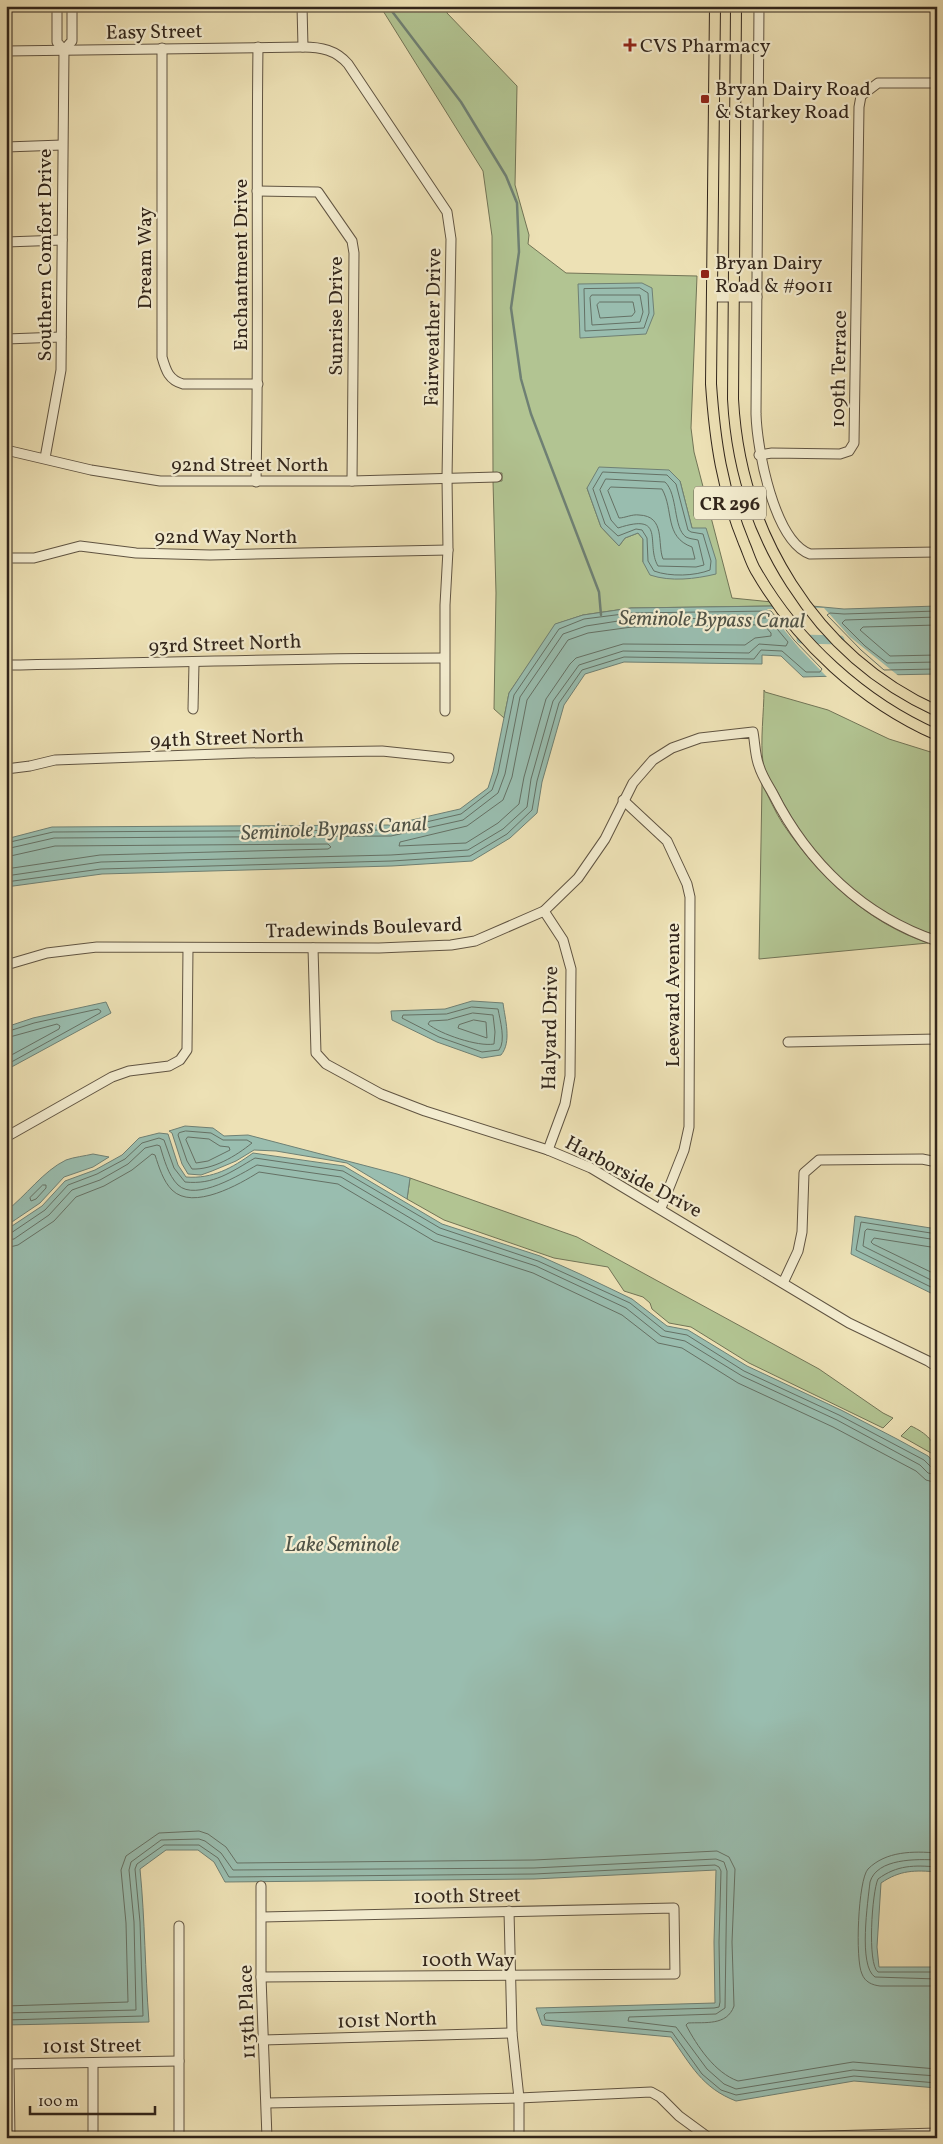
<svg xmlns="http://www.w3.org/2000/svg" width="943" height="2144" font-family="Vollkorn,serif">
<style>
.green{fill:#b2c492;stroke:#727456;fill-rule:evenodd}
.water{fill:#99bdaf;stroke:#6f8074}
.pier{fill:#ede1b5}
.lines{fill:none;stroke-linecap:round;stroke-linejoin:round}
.shore{stroke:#657165;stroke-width:1}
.stream{stroke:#6f8074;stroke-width:2.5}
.canal{stroke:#99bdaf;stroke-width:9}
.minor-casing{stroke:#605442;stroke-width:11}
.major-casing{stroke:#31251b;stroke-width:12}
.minor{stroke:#f3eccf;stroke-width:9}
.major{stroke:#ede1b5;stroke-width:10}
.poi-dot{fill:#8f2418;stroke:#f3eccf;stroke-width:2}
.labels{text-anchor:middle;stroke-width:4.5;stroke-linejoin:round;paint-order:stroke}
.shield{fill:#f3eccf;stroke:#6b6151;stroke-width:1}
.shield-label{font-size:19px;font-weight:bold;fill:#31251b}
.street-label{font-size:20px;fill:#31251b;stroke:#f3eccf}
.poi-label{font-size:20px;fill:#31251b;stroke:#f3eccf;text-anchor:start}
.water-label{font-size:21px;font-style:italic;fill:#505347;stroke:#f3eccf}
</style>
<rect width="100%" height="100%" fill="#ede1b5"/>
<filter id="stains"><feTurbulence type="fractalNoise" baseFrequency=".004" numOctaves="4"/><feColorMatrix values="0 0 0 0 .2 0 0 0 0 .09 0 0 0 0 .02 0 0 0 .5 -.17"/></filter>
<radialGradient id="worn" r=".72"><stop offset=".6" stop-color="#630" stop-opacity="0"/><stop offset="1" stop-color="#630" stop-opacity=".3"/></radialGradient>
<!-- green -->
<g class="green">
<path d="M 380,6 L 446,6 L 447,13 L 517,86 L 515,185 L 529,235 L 528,244 L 566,273 L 697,276 L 691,428 L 694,452 L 732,598 L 772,602 L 775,606 L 631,608 L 583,615 L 556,624 L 509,693 L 504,718 L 494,709 L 496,593 L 493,481 L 502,481 L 502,473 L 493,473 L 492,236 L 483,171 ZM 680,481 L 692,528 L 643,562 L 643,539 L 638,533 L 625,538 L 619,546 L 601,527 L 587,488 Z"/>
<path d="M 764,690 L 765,692 L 828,710 L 889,739 L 937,754 L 937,936 C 866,913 811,859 778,793 C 773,784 764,772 763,762 C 760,742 764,711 764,690 Z"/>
<path d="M 762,784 C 769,797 775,812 783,824 C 819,877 868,923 928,943 L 759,959 Z"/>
<polygon points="410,1178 577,1237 819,1369 883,1413 893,1418 883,1428 749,1363 691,1327 669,1323 652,1309 650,1303 643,1297 624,1291 608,1267 554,1258 444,1220 407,1199"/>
<path d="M 911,1426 C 926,1433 937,1442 937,1460 L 931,1453 L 901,1436 Z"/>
</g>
<!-- water -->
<g class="water">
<polygon points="642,283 652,288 654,314 646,334 580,338 578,284"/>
<path d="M 599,467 L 669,470 L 680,481 L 692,528 L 706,528 L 716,560 L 716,574 C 695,579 671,582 650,575 L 643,562 L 643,539 L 638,533 L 625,538 L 619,546 L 601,527 L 587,488 Z"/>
<polygon points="775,606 837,676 803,677 781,656 762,655 762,664 624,662 585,674 564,705 542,782 537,813 510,838 472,861 392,866 102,874 6,887 6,839 52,827 390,825 460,809 488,788 493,772 509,693 555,624 583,615 631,608"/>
<polygon points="812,606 844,609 937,606 937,674 883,675"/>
<path d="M 472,1001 L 503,1003 C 505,1019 512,1042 501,1055 L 482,1058 L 437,1042 L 392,1020 L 391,1011 L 445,1009 Z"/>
<polygon points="106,1002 111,1013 6,1070 6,1027 33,1018"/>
<polygon points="185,1126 213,1128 224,1136 248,1135 397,1174 410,1178 407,1199 347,1163 276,1151 254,1150 236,1161 212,1171 201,1175 188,1174 182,1164 172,1133 169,1131"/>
<path d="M 159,1133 L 168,1134 L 178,1165 L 186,1177 C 213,1179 232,1168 253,1153 L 344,1166 L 442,1224 L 540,1256 L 580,1274 L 632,1299 L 667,1326 L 688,1330 L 747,1366 L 841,1410 L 897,1439 L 928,1456 L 937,1466 L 937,1872 C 915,1870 900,1870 881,1883 L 877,1947 L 879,1967 L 937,1967 L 937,2088 L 854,2081 L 736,2101 C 702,2088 691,2065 671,2037 L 542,2025 L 536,2008 L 715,2003 L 714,1942 L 716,1870 L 534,1879 L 225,1882 L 214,1862 L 198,1850 L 166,1850 L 140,1869 C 145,1920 145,1971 149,2022 L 6,2025 L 6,1230 L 42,1206 L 65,1181 L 95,1170 L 122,1155 L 139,1138 Z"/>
<path d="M 93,1154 L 109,1157 L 93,1167 L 64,1177 L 40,1203 L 6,1226 L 6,1211 C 26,1196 43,1171 66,1160 C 74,1157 85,1156 93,1154 Z"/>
<polygon points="855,1216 937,1229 937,1296 851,1254"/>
</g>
<!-- pier -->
<g class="pier">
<polygon points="811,608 824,608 850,637 900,677 881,677"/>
<polygon points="767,609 779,609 839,678 829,679 826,676 799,648"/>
</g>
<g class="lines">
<!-- shore -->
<g class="shore">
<polygon points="640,288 648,293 649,313 644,328 585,331 584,289"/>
<polygon points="592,295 640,295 643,312 640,322 592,325 590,298"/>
<polygon points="600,302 633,302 635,312 632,316 600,318 597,305"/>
<path d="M 603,472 L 667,475 L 676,484 L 688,530 L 691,532 L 703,534 L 711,561 L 710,570 C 695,576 670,577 654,571 L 648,561 L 647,538 L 642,530 L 636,529 L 618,536 L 605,524 L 593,489 Z"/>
<path d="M 606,479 L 665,482 C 678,494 673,528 686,537 C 690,539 694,539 698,540 L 704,565 L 696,567 L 658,566 C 645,544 667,512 618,528 L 611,520 L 600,490 Z"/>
<path d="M 611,487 L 662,489 C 674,510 664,537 692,547 L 695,559 L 663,559 C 657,544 666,516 639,515 C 632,514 625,518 619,518 L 608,491 Z"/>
<polyline points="937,611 844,614 830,613 827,615 861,650 884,670 937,669"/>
<polyline points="937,617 845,620 842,623 865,646 887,663 937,662"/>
<polygon points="764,625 771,633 771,636 755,638 745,645 623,644 576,658 570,664 546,699 524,777 519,804 498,823 466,843 399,846 400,842 467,826 503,800 512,777 527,700 568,640 588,633 632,627"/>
<polyline points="937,625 863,627 860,630 890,656 937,655"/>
<polyline points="6,843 53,832 391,830 461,814 492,790 498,773 514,695 559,629 584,619 631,613 771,611 794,640 822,669 820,672 806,672 782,651 761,650 754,659 624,657 582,670 559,703 537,781 532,810 507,834 470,856 392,861 101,869 6,882"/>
<polyline points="6,849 54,838 391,836 463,820 498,793 505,774 520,697 563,634 586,626 631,619 768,618 788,642 786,646 759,644 749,653 623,651 579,665 553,701 531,779 527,807 503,829 468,850 391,855 101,862 6,876"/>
<polyline points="6,857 55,846 328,844 331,847 328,849 100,855 6,869"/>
<path d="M 472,1007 L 498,1009 C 500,1020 506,1041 499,1050 L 482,1052 L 439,1037 L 402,1018 L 403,1015 L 407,1015 L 446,1014 Z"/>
<path d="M 473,1013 L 493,1015 L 495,1032 L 494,1044 C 478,1047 440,1034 428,1024 L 430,1021 L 447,1020 Z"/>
<polygon points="474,1020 486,1022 487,1038 458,1028 459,1025"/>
<polyline points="6,1032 34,1023 98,1009 101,1011 100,1013 6,1065"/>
<polyline points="6,1038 57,1024 60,1026 59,1029 6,1058"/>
<path d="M 186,1131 L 211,1133 L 223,1140 L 247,1140 L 252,1143 C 236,1156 213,1170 192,1169 L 187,1161 L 178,1135 L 179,1133 Z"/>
<polygon points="188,1137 209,1139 220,1146 229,1147 230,1150 208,1161 196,1163 186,1140"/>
<polygon points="43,1185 46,1185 46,1188 36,1199 31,1201 30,1198"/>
<path d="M 6,1234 L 11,1233 L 45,1210 L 68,1185 L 97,1174 L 125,1159 L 142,1143 L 159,1138 L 164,1140 L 174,1168 L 185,1182 C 214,1185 231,1172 255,1158 L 343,1171 L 440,1228 L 538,1261 L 630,1303 L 665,1331 L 687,1335 L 744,1371 L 839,1415 L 924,1460 L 932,1468 L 937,1469"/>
<polyline points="937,1234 861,1222 856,1250 937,1290"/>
<path d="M 6,1240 L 14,1239 L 49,1215 L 72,1190 L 100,1180 L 128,1164 L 145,1148 L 157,1145 L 160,1146 C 164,1159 168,1175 178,1185 C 196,1202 241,1174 257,1165 L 341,1177 L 437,1234 L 536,1266 L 626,1308 L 661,1336 L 685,1341 L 742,1376 L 837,1420 L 920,1465 L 928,1473 L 937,1475"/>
<polyline points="937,1240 867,1229 865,1231 863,1246 937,1283"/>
<path d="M 6,1248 L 18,1245 L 54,1221 L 76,1197 L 104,1186 L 132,1170 L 152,1154 L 155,1155 C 159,1167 163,1181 172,1190 C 193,1211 240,1184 259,1172 L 338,1184 L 434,1241 L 533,1273 L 622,1315 L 658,1343 L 682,1348 L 738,1383 L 833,1427 L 916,1471 L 926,1480 L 937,1483"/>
<polyline points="937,1248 874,1238 871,1242 873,1244 937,1275"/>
<path d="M 937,1853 C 913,1851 886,1851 868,1869 C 858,1880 855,1960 862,1974 C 865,1982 872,1985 880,1986 L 937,1986"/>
<path d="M 937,1860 C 917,1859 877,1858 870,1882 C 868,1901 858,1966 875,1977 L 937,1979"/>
<path d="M 937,1867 C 914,1865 897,1865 878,1879 C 872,1892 867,1964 878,1972 L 937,1972"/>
<path d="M 6,2006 L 128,2002 L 126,1923 L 121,1870 L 126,1856 L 159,1833 L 199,1831 L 208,1834 L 226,1847 L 237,1863 L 534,1860 L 717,1851 L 729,1857 L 735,1869 L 732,1942 L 734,2006 C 727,2026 705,2022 688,2023 L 686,2025 C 697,2046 715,2073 738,2081 L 853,2062 L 937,2069"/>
<polyline points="6,2013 136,2010 134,1922 129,1870 131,1862 161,1840 199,1839 205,1841 221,1853 233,1870 534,1868 716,1859 724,1862 727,1871 725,2008 716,2014 629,2017 628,2021 676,2027 707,2069 724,2084 736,2089 853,2070 937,2076"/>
<polyline points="6,2020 143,2016 140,1922 135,1869 137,1864 164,1845 199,1845 218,1858 229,1877 534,1874 715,1865 719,1867 721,1871 719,1942 720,2002 719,2007 714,2008 546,2013 544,2015 545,2020 672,2032 702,2074 721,2090 736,2095 854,2076 937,2083"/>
</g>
<!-- stream -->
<polyline class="stream" points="388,6 461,102 506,176 517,203 519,252 511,308 521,379 531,414 599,592 601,615"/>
<!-- canal -->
<polyline class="canal" points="801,639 840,640"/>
<!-- minor casing -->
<g class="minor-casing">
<g id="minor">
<polyline points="57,6 57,42 64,50 72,41 72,6"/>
<polyline points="302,6 303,47"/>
<path d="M 759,6 L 756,414 C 757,449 774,541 810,554 L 937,552"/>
<path d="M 162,48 L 162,357 C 166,371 169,380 183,384 L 258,384"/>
<path d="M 6,51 L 303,47 C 321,47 336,50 348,64 L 447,212 L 451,239 L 447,478 L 448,550 L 445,605 L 445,711"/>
<polyline points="6,147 62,145"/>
<polyline points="257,191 318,192 352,241 354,253 352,481"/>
<polyline points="6,242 62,240"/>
<polyline points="713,297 757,297"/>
<polyline points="6,339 61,337"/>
<polyline points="6,450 91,470 160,481 352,481 497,477"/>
<polyline points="759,455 772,453 840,454 849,451 854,443 859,107 861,96 878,83 937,83"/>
<polyline points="45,458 61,370 64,50"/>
<path d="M 256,482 C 259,337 256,192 258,47"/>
<polyline points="6,558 34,558 80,546 136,553 210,555 448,550"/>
<path d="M 6,665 C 152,663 298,658 444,658"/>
<polyline points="193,709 194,663"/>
<polyline points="6,769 30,766 55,760 246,753 382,751 449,758"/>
<polyline points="623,800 667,841 687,884 690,897 689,1127 684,1150 661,1208"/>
<polyline points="544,911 563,940 571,969 570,1076 565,1104 548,1150"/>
<polyline points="313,948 316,1053 326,1064 381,1094 425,1111 548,1150 591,1168 849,1323 928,1361 937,1367"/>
<path d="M 6,965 L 47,953 L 97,947 L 379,948 L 451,945 L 475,941 L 544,911 L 578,878 L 605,839 L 633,783 L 653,760 L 672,748 L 700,738 L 753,732 C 755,743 755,756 759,766 C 762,776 768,785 773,794 C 808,863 863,916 937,941"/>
<polyline points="788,1042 937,1039"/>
<polyline points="6,1137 112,1077 129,1071 169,1066 180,1060 187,1050 188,948"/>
<polyline points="783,1283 798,1251 802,1232 804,1173 819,1160 922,1159 937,1162"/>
<polyline points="261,1886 261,1977 267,2138"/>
<polyline points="509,1911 512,2033 519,2098 519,2138"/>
<polyline points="179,1926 179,2138"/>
<polyline points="261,1977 675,1974 674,1908 262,1917"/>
<polyline points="263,2040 512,2033"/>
<polyline points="93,2063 93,2138"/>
<polyline points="6,2064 179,2061"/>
<polyline points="9,2064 10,2138"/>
<polyline points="267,2103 519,2098 651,2092 660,2097 679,2116 709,2138"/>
<polyline points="756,2138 937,2133"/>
</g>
</g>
<!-- major casing -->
<g class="major-casing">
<g id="major">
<path d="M 715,6 L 711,384 C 715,442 722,489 744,543 C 748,552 751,563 756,571 C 797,642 862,702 937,735"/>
<path d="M 736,6 L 733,399 C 740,532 814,655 937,711"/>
</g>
</g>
<!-- minor -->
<use href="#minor" class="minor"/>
<!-- major -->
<use href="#major" class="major"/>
</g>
<!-- markers -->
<g class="poi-dot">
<path d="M627.5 37.5h5v5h5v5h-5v5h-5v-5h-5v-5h5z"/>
<rect x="700" y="94" width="10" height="10" rx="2.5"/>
<rect x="700" y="269" width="10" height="10" rx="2.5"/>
</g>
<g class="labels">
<!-- shield labels -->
<rect class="shield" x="694" y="486.5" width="72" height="33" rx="4"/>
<g class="shield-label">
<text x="730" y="510">CR 296</text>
</g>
<!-- street labels -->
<g class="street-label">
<text transform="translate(154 31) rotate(-1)" y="7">Easy Street</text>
<text transform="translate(44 255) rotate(-90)" y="7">Southern Comfort Drive</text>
<text transform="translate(144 258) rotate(-90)" y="7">Dream Way</text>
<text transform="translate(240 265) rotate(-90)" y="7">Enchantment Drive</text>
<text transform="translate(335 316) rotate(-90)" y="7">Sunrise Drive</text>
<text transform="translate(432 327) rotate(-89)" y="7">Fairweather Drive</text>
<text transform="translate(838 369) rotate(-89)" y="7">109th Terrace</text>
<text x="250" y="471">92nd Street North</text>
<text x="226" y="543">92nd Way North</text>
<text transform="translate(225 643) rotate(-2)" y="7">93rd Street North</text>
<text transform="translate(227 737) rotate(-2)" y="7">94th Street North</text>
<text transform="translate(364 927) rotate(-2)" y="7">Tradewinds Boulevard</text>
<text transform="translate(672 995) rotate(-90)" y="7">Leeward Avenue</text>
<text transform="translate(549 1028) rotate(-89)" y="7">Halyard Drive</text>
<text transform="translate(634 1176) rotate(28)" y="7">Harborside Drive</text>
<text transform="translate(467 1895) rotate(-1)" y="7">100th Street</text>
<text x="468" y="1966">100th Way</text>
<text transform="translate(246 2012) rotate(-92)" y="7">113th Place</text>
<text transform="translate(387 2019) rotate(-2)" y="7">101st North</text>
<text transform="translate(92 2045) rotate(-1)" y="7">101st Street</text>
</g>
<!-- poi labels -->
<g class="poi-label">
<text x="640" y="52">CVS Pharmacy</text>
<text x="715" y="95">Bryan Dairy Road<tspan x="715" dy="23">&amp; Starkey Road</tspan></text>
<text x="715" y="269">Bryan Dairy<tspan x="715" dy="23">Road &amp; #9011</tspan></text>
</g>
<!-- water labels -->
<g class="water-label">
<text transform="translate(712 619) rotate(1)" y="7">Seminole Bypass Canal</text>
<text transform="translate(334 828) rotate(-3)" y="7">Seminole Bypass Canal</text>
<text x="342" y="1551">Lake Seminole</text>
</g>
</g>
<!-- margin -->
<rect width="943" height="2144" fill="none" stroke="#ede1b5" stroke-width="25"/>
<rect x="8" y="8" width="928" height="2129" fill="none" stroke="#31251b" stroke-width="2.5"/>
<rect x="12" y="12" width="918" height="2119" fill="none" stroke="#31251b"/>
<!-- scale -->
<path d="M30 2106v8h125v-8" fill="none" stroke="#31251b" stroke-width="2.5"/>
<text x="38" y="2106" font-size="15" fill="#31251b" stroke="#f3eccf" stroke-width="4" paint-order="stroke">100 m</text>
<rect width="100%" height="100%" filter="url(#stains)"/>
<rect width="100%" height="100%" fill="url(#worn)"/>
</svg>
